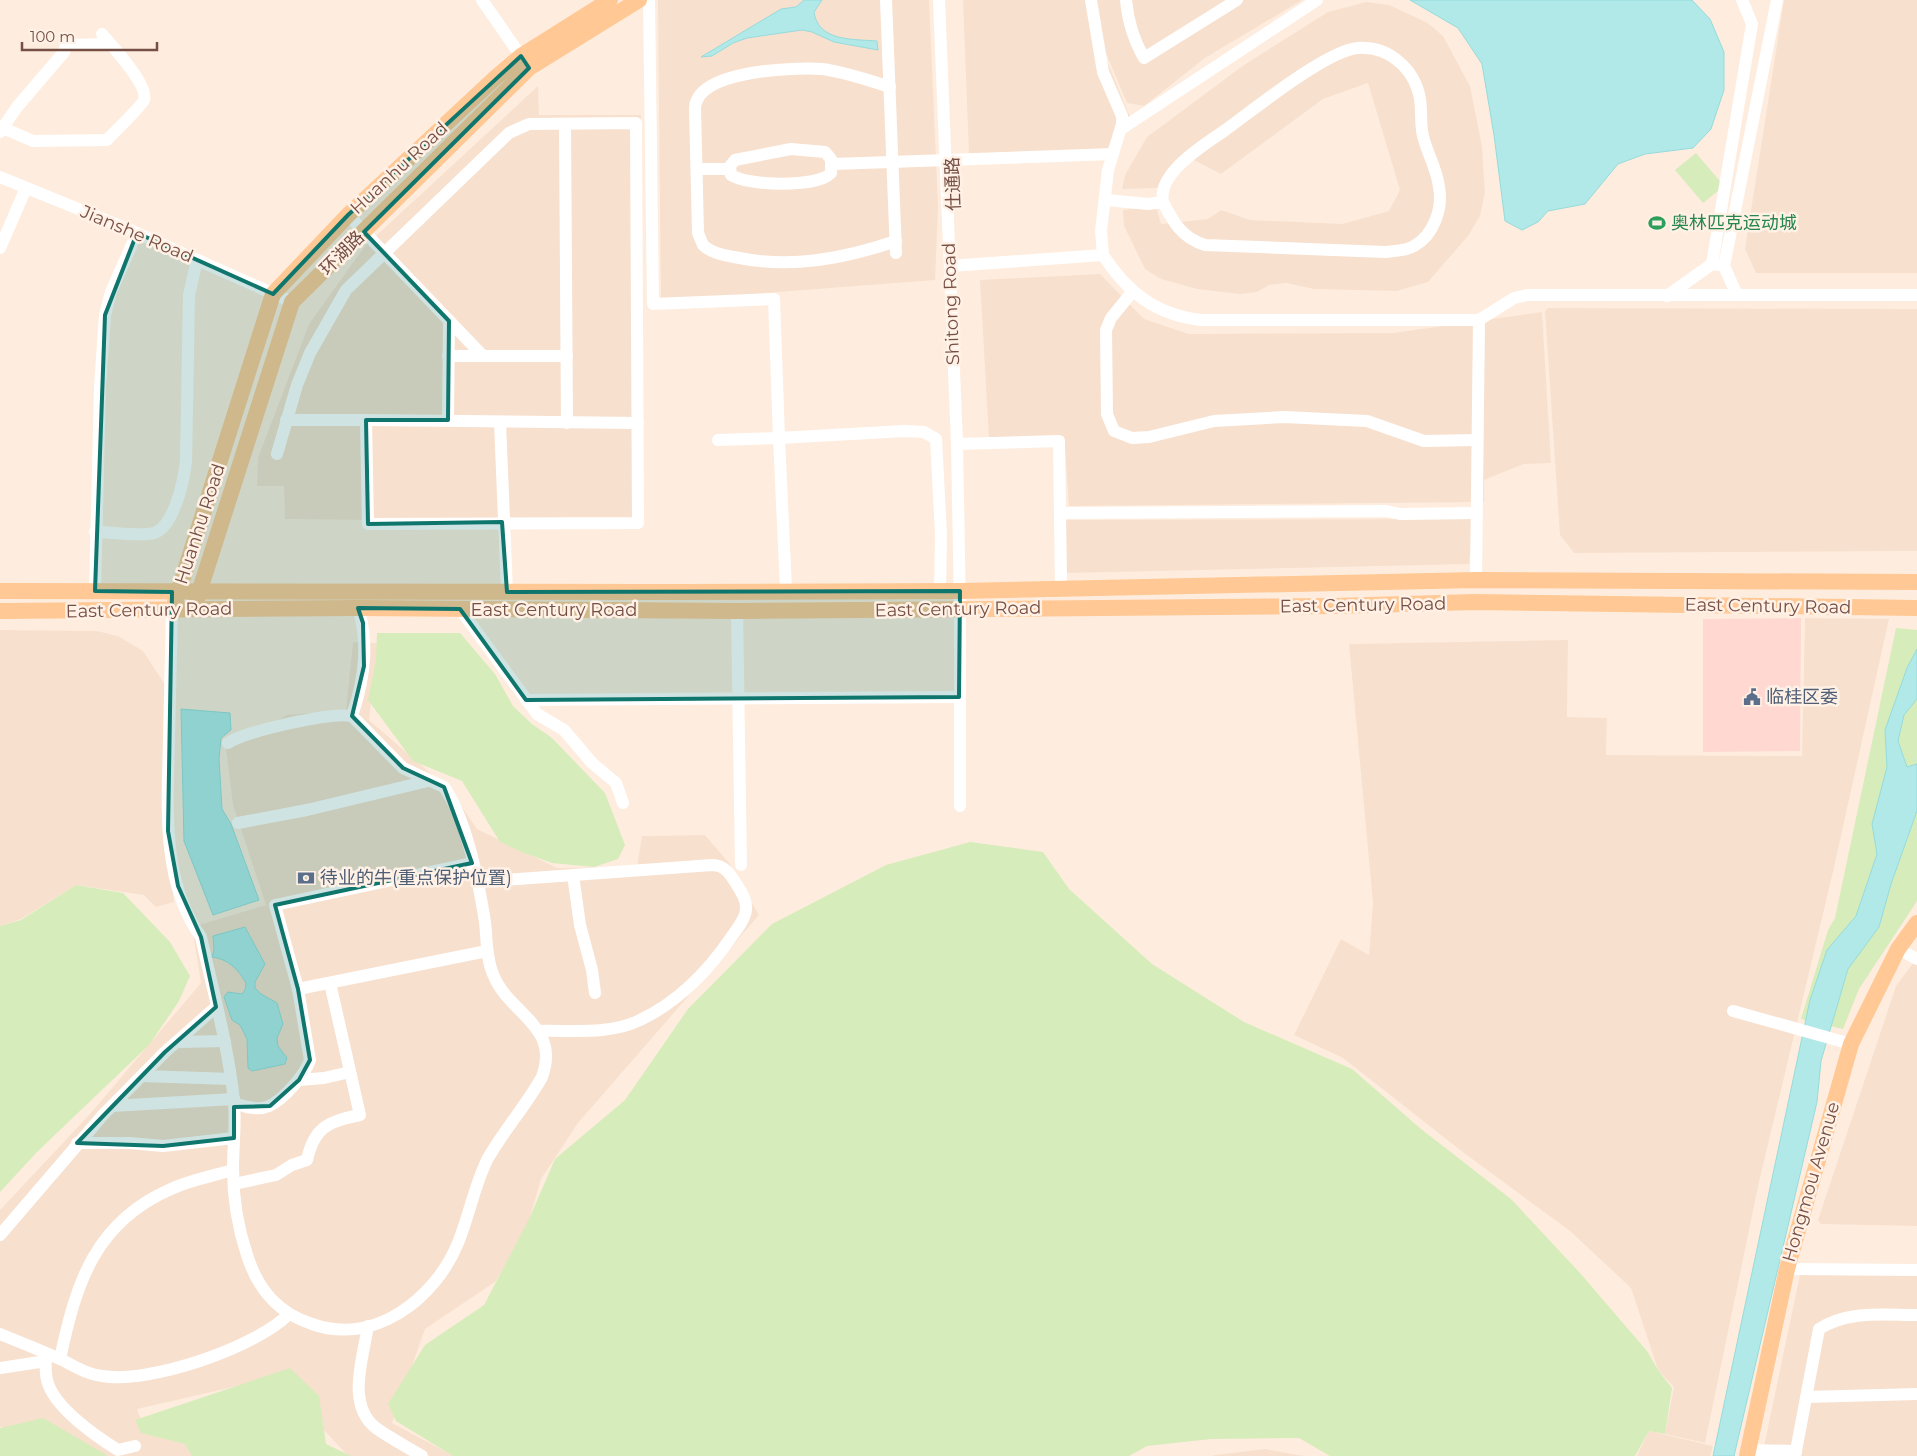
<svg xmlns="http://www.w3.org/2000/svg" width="1917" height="1456" font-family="Montserrat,'Noto Sans SC',sans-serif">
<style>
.residential{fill:#f8e0ce}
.commercial{fill:#ffd8d1}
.green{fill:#d6ecbb}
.water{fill:#b1e9e9;stroke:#96dbdb}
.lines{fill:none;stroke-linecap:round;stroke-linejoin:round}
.minor{stroke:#fff;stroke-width:12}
.major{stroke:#ffc894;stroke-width:16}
.marked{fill:#0f766e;fill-opacity:0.2;stroke:#0f766e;stroke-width:4;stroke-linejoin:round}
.labels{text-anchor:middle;stroke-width:5;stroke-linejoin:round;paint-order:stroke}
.street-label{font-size:18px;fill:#764f44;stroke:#fff1e6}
.leisure-label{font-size:18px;fill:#27864d;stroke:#fff1e6;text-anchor:start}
.service-label{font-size:18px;fill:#4e5e75;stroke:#fff1e6;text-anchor:start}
</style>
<rect width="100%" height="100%" fill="#feedde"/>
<!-- residential -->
<g class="residential">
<polygon points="658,0 929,0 938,206 935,280 661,301"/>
<polygon points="963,0 1091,0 1098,39 1130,117 1108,149 969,155"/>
<polygon points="1092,0 1302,0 1205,58 1144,106 1127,103 1100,39"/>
<polygon points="1784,0 1917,0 1917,273 1756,273 1745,249"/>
<polygon points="1366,2 1389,5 1428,23 1443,36 1470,86 1482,146 1485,192 1480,216 1468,236 1428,282 1397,291 1314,289 1286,283 1269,285 1257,292 1240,294 1197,289 1161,279 1145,269 1124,226 1123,210 1156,206 1161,224 1208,219 1221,210 1250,220 1342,224 1389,211 1400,190 1368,83 1323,99 1221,174 1184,155 1158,188 1122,189 1125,175 1147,137 1244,65 1328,12"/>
<polygon points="538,86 539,115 641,115 641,523 285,519 284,486 257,486 258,458 309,324 365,246"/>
<polygon points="1100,274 1144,319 1189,334 1393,333 1542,312 1551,463 1524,464 1484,480 1484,502 1069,506 1064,436 989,439 980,280"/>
<polygon points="1548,308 1917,309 1917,551 1574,553 1560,535 1545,311"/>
<polygon points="1473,519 1469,564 1067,573 1066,520"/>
<polygon points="1805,618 1889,619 1833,872 1759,1182 1705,1443 1665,1434 1674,1387 1658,1370 1631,1288 1570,1231 1464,1153 1343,1058 1294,1035 1341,939 1369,955 1373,903 1349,644 1568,640 1567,717 1607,718 1606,755 1802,756"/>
<polygon points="0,630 97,631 118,636 143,651 169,691 171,872 174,902 156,907 144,895 76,885 21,919 0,926"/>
<polygon points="353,642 378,643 369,720 452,792 477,829 557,868 637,867 642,836 705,835 729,863 759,915 578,1123 541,1179 525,1234 495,1282 425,1329 392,1423 454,1456 348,1456 314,1419 281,1376 137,1409 146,1432 205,1428 195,1456 95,1456 64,1431 0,1427 0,1210 90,1114 201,983 192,927 266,905 233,805 226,748 267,728 286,715 346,710"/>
<polygon points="1917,958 1917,1226 1821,1224 1818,1220 1896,986"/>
<polygon points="1801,1270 1917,1272 1917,1456 1762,1456"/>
<polygon points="1649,1431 1713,1446 1710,1456 1637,1456"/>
<polygon points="1265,1449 1304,1456 1212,1456 1215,1455"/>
</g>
<!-- commercial -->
<polygon class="commercial" points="1801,618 1800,751 1703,752 1703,619"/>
<!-- green -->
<g class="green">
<polygon points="1696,153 1724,186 1703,203 1675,170"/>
<polygon points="1896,628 1917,630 1917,901 1859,989 1843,1029 1801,1019 1828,930 1835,918"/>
<polygon points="377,633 460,633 495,674 513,706 532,724 552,738 605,793 625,845 618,859 594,867 552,863 524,853 500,842 462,781 413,761 368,700 376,660"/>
<polygon points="970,842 1043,852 1069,889 1152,964 1244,1022 1352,1069 1421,1129 1511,1199 1580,1273 1647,1351 1658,1370 1672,1388 1665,1434 1649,1431 1635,1456 1330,1456 1299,1438 1211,1439 1147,1446 1129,1456 453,1456 396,1421 388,1404 425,1345 484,1305 529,1219 555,1159 625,1100 688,1009 772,924 886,865"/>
<polygon points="76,885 123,893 170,942 190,976 179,1001 149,1045 37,1152 0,1192 0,926 21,920"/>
<polygon points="290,1368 319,1396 326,1444 351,1456 192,1456 185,1444 141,1433 135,1420"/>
<polygon points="43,1418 105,1454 107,1456 0,1456 0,1428"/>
</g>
<!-- water -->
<g class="water">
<path d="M 804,0 L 822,0 L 814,12 C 818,42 854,39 877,41 L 878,50 L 834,42 L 812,32 L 802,30 L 747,38 L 733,43 L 712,56 L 701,57 L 781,9 L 796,7 Z"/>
<polygon points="1410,0 1692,0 1710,19 1724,52 1724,90 1711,129 1693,148 1645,154 1618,164 1585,204 1548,211 1538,222 1522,230 1505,221 1494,135 1482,64 1458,28"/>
<polygon points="1917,649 1917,699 1904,715 1898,741 1907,767 1917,764 1917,811 1891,884 1879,927 1848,969 1821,1061 1817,1102 1734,1456 1713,1456 1810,1000 1827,950 1856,916 1877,854 1872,824 1887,767 1885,730 1907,668"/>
<polygon points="181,709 230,713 231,730 221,738 219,759 222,809 231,824 259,900 213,915 184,841"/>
<path d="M 245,927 L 265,964 L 255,982 L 255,988 L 261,994 L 277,1003 L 283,1024 L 277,1038 L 278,1046 L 287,1058 L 285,1064 L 252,1071 L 248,1068 L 247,1039 L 240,1025 L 232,1020 L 224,997 L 228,992 L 242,994 L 245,990 L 246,983 C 238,969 228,959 212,957 L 214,950 L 213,936 Z"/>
</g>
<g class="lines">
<!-- minor -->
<g class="minor">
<polyline points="482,0 525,62"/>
<polyline points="649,0 653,304 774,299 779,438 905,431 924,432 936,439 941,534 940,590"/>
<polyline points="886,0 896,253"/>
<polyline points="939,0 957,444 960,609 960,806"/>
<polyline points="1091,0 1103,72 1122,116 1122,124 1108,170 1101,231 1103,255"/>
<path d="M 1126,0 C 1128,22 1133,39 1144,58 L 1237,0"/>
<path d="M 890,87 C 868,80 845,72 822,69 C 794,67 697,70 695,108 L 698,233 L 703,245 C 711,253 724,255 734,257 C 790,269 843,259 896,241"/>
<polyline points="565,124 567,423"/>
<path d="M 3,128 L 33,141 L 107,140 C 114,132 141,107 144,100 C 149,85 112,46 102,34"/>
<polyline points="1121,129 1317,0"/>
<polyline points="0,132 17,107 64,52 66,45 110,44"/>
<path d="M 791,149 L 825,152 L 831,159 L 831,173 C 817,188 748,186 731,175 L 730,166 L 735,160 Z"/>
<polyline points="833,164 1113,154"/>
<polyline points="697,169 730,169"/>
<polyline points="0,177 130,230 292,302"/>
<path d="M 1106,200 L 1148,204 L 1163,202 C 1173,222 1182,238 1205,245 L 1385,252 C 1394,251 1406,251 1414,246 C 1434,235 1443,208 1439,187 C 1437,169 1427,153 1423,136 C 1420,124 1422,111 1420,99 C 1415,69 1389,46 1358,48 C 1327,50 1252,111 1224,131 C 1204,145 1157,173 1163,202"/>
<polyline points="348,215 483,356"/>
<polyline points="0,248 26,188"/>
<polyline points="1712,264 1752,24 1742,0"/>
<path d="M 950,266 L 1103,255 C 1127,292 1156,315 1201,320 L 1479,320 L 1514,298 L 1527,295 L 1917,295"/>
<polyline points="1133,291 1111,318 1106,330 1107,414 1114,431 1132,438 1149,437 1214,421 1284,417 1367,421 1424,441 1477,440"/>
<polyline points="1737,295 1724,266 1777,0"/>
<polyline points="1667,296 1712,264 1719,265"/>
<polyline points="448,356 567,356"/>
<polyline points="366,420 638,423"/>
<polyline points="448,420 449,321"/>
<polyline points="500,422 507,592"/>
<polyline points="718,440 779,438 786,590"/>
<polyline points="957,444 1059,441 1061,588"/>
<polyline points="277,454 297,385 310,353 346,290 509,133 529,124 636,123 638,523 368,524 366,420 286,420"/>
<polyline points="1060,513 1386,511 1400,514 1477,513"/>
<path d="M 95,532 C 108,532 143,537 154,533 C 174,527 184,480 186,461 L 189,295 L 197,260"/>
<polyline points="1476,580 1479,320"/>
<polyline points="95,591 100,387 105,315 111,292 137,233"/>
<polyline points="460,609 537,714 564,730 592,763 616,783 623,803"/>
<path d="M 172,610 C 171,652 170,695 169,737 C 168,802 160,880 201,937 C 213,991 228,1045 234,1101 C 236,1123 233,1147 233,1169 C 233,1198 238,1228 247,1255 C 258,1290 278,1313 312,1324 C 374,1346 435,1299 458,1243 C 469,1216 474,1187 487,1160 C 503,1131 526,1106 542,1077 C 561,1025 508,1014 493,974 C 486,958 487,939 485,922 C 479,884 466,818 444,787 L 403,768 L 352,716 C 330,712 247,731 228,743"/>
<polyline points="737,611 741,865"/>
<polyline points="526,700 959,697"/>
<path d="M 352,716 C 364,681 370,644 358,608"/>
<polyline points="238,823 307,810 428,781"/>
<polyline points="472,863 275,905 298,989 487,951"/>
<polyline points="573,875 580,925 592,970 595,993"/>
<path d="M 477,882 L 712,865 C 725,865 730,874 737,885 C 741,891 747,901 746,909 C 746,918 737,929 732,936 C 709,970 678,1002 640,1020 C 611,1035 570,1030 538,1031"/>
<polyline points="1898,949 1917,959"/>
<polyline points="1733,1011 1851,1044"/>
<polyline points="177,1042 225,1041"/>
<polyline points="143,1076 231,1079"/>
<polyline points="299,1080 324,1078 350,1072"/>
<path d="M 234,1103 C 245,1107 258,1111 269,1106 C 284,1099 305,1075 310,1060 L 298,989"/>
<polyline points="112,1106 234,1099"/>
<polyline points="77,1143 130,1143 163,1146 234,1138"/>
<path d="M 234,1184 L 276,1175 L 292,1165 L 307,1160 C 314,1127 329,1121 360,1115 L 330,983"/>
<polyline points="0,1235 103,1115 165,1052 216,1007"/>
<polyline points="1787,1269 1917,1270"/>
<path d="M 368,1326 C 363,1358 346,1405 376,1428 C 390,1438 407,1447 422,1456"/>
<path d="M 0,1334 C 20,1342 40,1350 60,1359 C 74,1366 86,1374 102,1376 C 149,1384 255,1348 289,1314"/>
<path d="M 45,1353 C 46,1362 45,1372 47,1380 C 53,1407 97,1437 118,1450 L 135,1446"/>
<path d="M 60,1359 C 76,1283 95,1222 171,1189 C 191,1180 212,1176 233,1170"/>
<polyline points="0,1368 46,1361"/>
<polyline points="1806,1397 1917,1394"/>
<polyline points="1748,1450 1796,1451"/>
<path d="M 1795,1456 L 1819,1329 C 1848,1310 1884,1315 1917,1315"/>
</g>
<!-- major -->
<g class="major">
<polyline points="0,591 669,592 960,591 1476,580 1917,582"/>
<polyline points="175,602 273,294 348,215 494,79 521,56 610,0"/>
<polyline points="196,602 292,302 529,68 639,0"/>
<polyline points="0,611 358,608 737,611 1334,606 1475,602 1917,608"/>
<polyline points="1747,1456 1787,1269 1851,1044 1898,949 1917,923"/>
</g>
</g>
<!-- marked area -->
<path class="marked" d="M 521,56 L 529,68 L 364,232 L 449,321 L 448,420 L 366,420 L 368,524 L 502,522 L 507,592 L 960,591 L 959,697 L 526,700 L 460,609 L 358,608 L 363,623 L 364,666 L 352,716 L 403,768 L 444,787 L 472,863 L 275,905 L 298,989 L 310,1060 L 299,1080 L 270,1106 L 234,1107 L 234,1138 L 163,1146 L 77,1143 L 165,1052 L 216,1007 L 201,937 L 178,886 L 168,831 L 172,592 L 95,591 L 105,315 L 137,233 L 273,294 L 348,215 Z"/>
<!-- icons -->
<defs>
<g id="stadium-bare" transform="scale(1.35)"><path d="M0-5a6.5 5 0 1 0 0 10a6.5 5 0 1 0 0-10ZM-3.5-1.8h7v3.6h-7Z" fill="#2e9e5b" stroke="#fff1e6" stroke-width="2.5" paint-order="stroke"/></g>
<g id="civic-bare" transform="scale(1.35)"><path d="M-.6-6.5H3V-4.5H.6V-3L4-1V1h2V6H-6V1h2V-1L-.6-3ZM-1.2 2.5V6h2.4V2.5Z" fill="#5c6f8a" stroke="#fff1e6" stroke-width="2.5" paint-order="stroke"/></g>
<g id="bank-bare" transform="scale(1.35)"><path d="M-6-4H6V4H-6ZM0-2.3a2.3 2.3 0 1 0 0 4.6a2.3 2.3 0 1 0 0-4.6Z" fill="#5c6f8a" stroke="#fff1e6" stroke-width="2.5" paint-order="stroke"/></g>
</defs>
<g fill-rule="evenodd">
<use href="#stadium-bare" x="1657" y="223"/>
<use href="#civic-bare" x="1752" y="697"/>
<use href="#bank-bare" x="306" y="878"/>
</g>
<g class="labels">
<!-- street labels -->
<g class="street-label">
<text transform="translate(399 168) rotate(-43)" y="6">Huanhu Road</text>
<text transform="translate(953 184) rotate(-92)" y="6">仕通路</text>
<text transform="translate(137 234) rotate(23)" y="6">Jianshe Road</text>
<text transform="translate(342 253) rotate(-45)" y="6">环湖路</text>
<text transform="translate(951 304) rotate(-92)" y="6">Shitong Road</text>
<text transform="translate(200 524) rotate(-72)" y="6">Huanhu Road</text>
<text transform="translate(1363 605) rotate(-1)" y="6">East Century Road</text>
<text transform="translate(1768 606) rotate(1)" y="6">East Century Road</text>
<text transform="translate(958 609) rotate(-1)" y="6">East Century Road</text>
<text transform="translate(149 610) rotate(-1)" y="6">East Century Road</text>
<text x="554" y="616">East Century Road</text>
<text transform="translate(1811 1182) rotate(-74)" y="6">Hongmou Avenue</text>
</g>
<!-- leisure labels -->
<g class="leisure-label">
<text x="1671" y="229">奥林匹克运动城</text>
</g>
<!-- service labels -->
<g class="service-label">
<text x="1766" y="703">临桂区委</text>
<text x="320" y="884">待业的牛(重点保护位置)</text>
</g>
</g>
<!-- scale -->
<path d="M22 42v8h135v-8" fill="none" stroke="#764f44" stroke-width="2.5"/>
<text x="30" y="42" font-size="15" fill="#764f44" stroke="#fff1e6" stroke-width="4" paint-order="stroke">100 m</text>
</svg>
